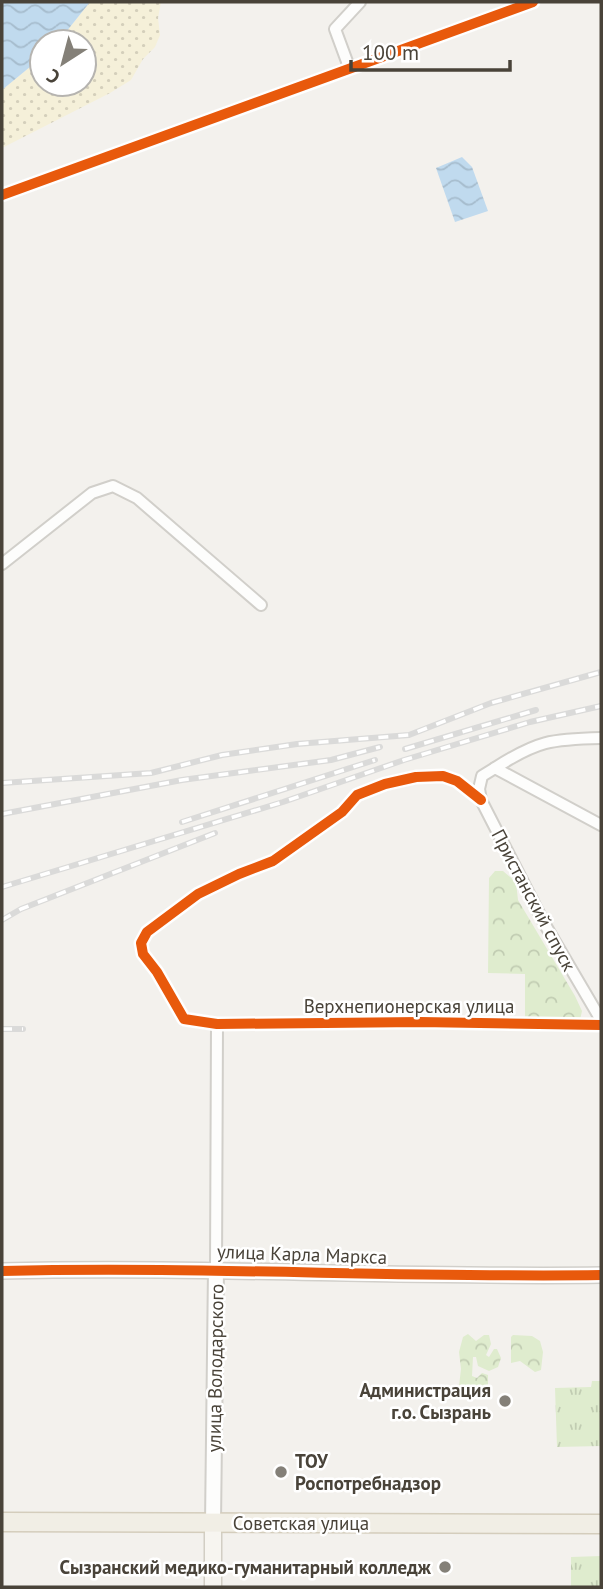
<svg xmlns="http://www.w3.org/2000/svg" width="603" height="1589" font-family="'PT Sans',sans-serif">
<style>
.forest{fill:url(#forest-crowns)}
.sand{fill:url(#sand-dots)}
.park{fill:url(#park-tufts)}
.water{fill:url(#water-waves)}
.lines{fill:none;stroke-linecap:round;stroke-linejoin:round}
.minor-casing{stroke:#d1cfca;stroke-width:14}
.tertiary-casing{stroke:#d1cfca;stroke-width:18}
.secondary-casing{stroke:#d2cec4;stroke-width:19}
.primary-casing{stroke:#d4cdbc;stroke-width:21}
.minor{stroke:#fdfdfc;stroke-width:10}
.tertiary{stroke:#fdfdfc;stroke-width:14}
.secondary{stroke:#f7f5f0;stroke-width:16}
.primary{stroke:#f1eee5;stroke-width:18}
.rail-casing{stroke:#dadad9;stroke-width:6}
.rail{stroke:#fff;stroke-width:3.5;stroke-dasharray:10;stroke-linecap:butt}
.cycleway-casing{stroke:#fff;stroke-width:15}
.cycleway{stroke:#e8590c;stroke-width:10}
.poi-dot{fill:#848078;stroke:#fff;stroke-width:2.5}
.labels{text-anchor:middle;stroke-width:5;stroke-linejoin:round;paint-order:stroke}
.street-label{font-size:19px;fill:#494339;stroke:#fff}
.poi-label{font-size:19px;font-weight:bold;fill:#494339;stroke:#fff;text-anchor:end}
</style>
<defs>
<pattern id="forest-crowns" width="20" height="18" patternUnits="userSpaceOnUse" patternTransform="scale(1.75)"><rect width="20" height="18" fill="#dfecce"/><path d="M2 6a3 3 0 1 1 6 0M12 15a3 3 0 1 1 6 0" fill="none" stroke="#c1ccb2"/></pattern>
<pattern id="sand-dots" width="8" height="8" patternUnits="userSpaceOnUse" patternTransform="scale(1.75)"><rect width="8" height="8" fill="#f5f0d9"/><path d="M2 2h.1M6 6h.1" fill="none" stroke="#d4cfbb" stroke-width="1.8" stroke-linecap="round"/></pattern>
<pattern id="park-tufts" width="24" height="20" patternUnits="userSpaceOnUse" patternTransform="scale(1.75)"><rect width="24" height="20" fill="#dfecce"/><path d="M3 7l-1-3M5 7V3M7 7l1-3M15 17l-1-3M17 17v-4M19 17l1-3" fill="none" stroke="#c1ccb2"/></pattern>
<pattern id="water-waves" width="16" height="10" patternUnits="userSpaceOnUse" patternTransform="scale(1.75)"><rect width="16" height="10" fill="#c0daee"/><path d="M0 5q4-4 8 0t8 0" fill="none" stroke="#a6bccd"/></pattern>
</defs>
<rect width="100%" height="100%" fill="#f3f1ed"/>
<!-- forest -->
<g class="forest">
<polygon points="495,871 503,871 516,882 518,900 575,996 582,1011 580,1020 525,1019 525,974 488,973 489,878"/>
<polygon points="468,1334 476,1341 484,1335 489,1335 491,1344 486,1355 489,1357 494,1349 497,1349 501,1358 498,1367 489,1371 478,1366 476,1357 473,1357 472,1376 477,1378 482,1373 488,1375 488,1392 479,1398 461,1390 459,1386 461,1369 459,1352 463,1337"/>
<polygon points="513,1335 532,1336 540,1341 543,1352 541,1370 535,1372 520,1361 511,1363 511,1337"/>
</g>
<!-- sand -->
<polygon class="sand" points="90,2 161,2 158,18 160,35 155,47 143,59 131,80 110,93 2,148 2,90 42,57 42,84 84,84 84,42 58,42"/>
<!-- park -->
<g class="park">
<polygon points="592,1381 601,1381 601,1446 557,1447 555,1388 591,1387"/>
<polygon points="601,1556 601,1587 571,1587 571,1557"/>
</g>
<!-- water -->
<g class="water">
<polygon points="2,2 90,2 58,42 42,42 42,57 2,90"/>
<polygon points="462,157 472,167 488,211 455,222 436,168"/>
</g>
<g class="lines">
<!-- minor casing -->
<g class="minor-casing">
<g id="minor">
<polyline points="349,67 335,29 360,2"/>
<polyline points="2,195 533,2"/>
<polyline points="2,564 92,493 113,486 137,498 261,605"/>
<path d="M 495,768 C 537,741 551,739 601,738"/>
<polyline points="481,800 457,781 443,776 416,777 385,784 357,795 342,812 273,861 239,874 198,894 147,932 141,943 143,954 157,972 184,1019 217,1024 420,1022 601,1025"/>
<polyline points="601,825 495,768 482,776 479,789 481,800 544,923 601,1020"/>
<polyline points="216,1269 217,1024"/>
</g>
</g>
<!-- tertiary casing -->
<g class="tertiary-casing">
<g id="tertiary">
<path d="M 2,1271 C 202,1266 401,1278 601,1275"/>
<polyline points="213,1523 216,1269"/>
</g>
</g>
<!-- secondary casing -->
<g class="secondary-casing">
<polyline id="secondary" points="213,1587 213,1523"/>
</g>
<!-- primary casing -->
<g class="primary-casing">
<polyline id="primary" points="2,1522 601,1524"/>
</g>
<!-- minor -->
<use href="#minor" class="minor"/>
<!-- tertiary -->
<use href="#tertiary" class="tertiary"/>
<!-- secondary -->
<use href="#secondary" class="secondary"/>
<!-- primary -->
<use href="#primary" class="primary"/>
<!-- rail casing -->
<g class="rail-casing">
<g id="rail">
<polyline points="405,749 536,710"/>
<polyline points="2,783 151,773 222,755 297,744 409,735 491,703 601,672"/>
<polyline points="2,814 182,780 331,760 380,747"/>
<polyline points="182,822 375,760"/>
<polyline points="2,887 283,802 404,760 530,722 601,706"/>
<polyline points="2,920 21,909 215,833"/>
<polyline points="2,1029 23,1029"/>
</g>
</g>
<!-- rail -->
<use href="#rail" class="rail"/>
<!-- cycleway casing -->
<g class="cycleway-casing">
<g id="cycleway">
<polyline points="2,195 533,2"/>
<polyline points="481,800 457,781 443,776 416,777 385,784 357,795 342,812 273,861 239,874 198,894 147,932 141,943 143,954 157,972 184,1019 217,1024 420,1022 601,1025"/>
<path d="M 2,1271 C 202,1266 401,1278 601,1275"/>
</g>
</g>
<!-- cycleway -->
<use href="#cycleway" class="cycleway"/>
</g>
<!-- markers -->
<g class="poi-dot">
<circle cx="505" cy="1401" r="7"/>
<circle cx="281" cy="1472" r="7"/>
<circle cx="445" cy="1567" r="7"/>
</g>
<g class="labels">
<!-- street labels -->
<g class="street-label">
<text transform="translate(534 900) rotate(62)" y="7">Пристанский спуск</text>
<text x="409" y="1013">Верхнепионерская улица</text>
<text transform="translate(302 1254) rotate(2)" y="7">улица Карла Маркса</text>
<text transform="translate(215 1368) rotate(-89)" y="7">улица Володарского</text>
<text x="301" y="1530">Советская улица</text>
</g>
<!-- poi labels -->
<g class="poi-label">
<text x="491" y="1397">Администрация<tspan x="491" dy="22">г.о. Сызрань</tspan></text>
<text x="295" y="1468" text-anchor="start">ТОУ<tspan x="295" dy="22">Роспотребнадзор</tspan></text>
<text x="431" y="1574">Сызранский медико-гуманитарный колледж</text>
</g>
</g>
<!-- border -->
<rect width="603" height="1589" fill="none" stroke="#494339" stroke-width="7"/>
<!-- north arrow -->
<g transform="translate(63 63) rotate(216)"><circle r="33" fill="#ffffff" stroke="#b6b4b0" stroke-width="2"/>
<path d="M0-5L12 26L0 18L-12 26Z" fill="#848078"/>
<text y="-10" font-size="19" font-weight="bold" text-anchor="middle" fill="#494339">С</text>
</g>
<!-- scale -->
<path d="M351 60v10h159v-10" fill="none" stroke="#494339" stroke-width="3.5"/>
<text x="362" y="60" font-size="21" fill="#494339" stroke="#ffffff" stroke-width="5" paint-order="stroke">100 m</text>
</svg>
